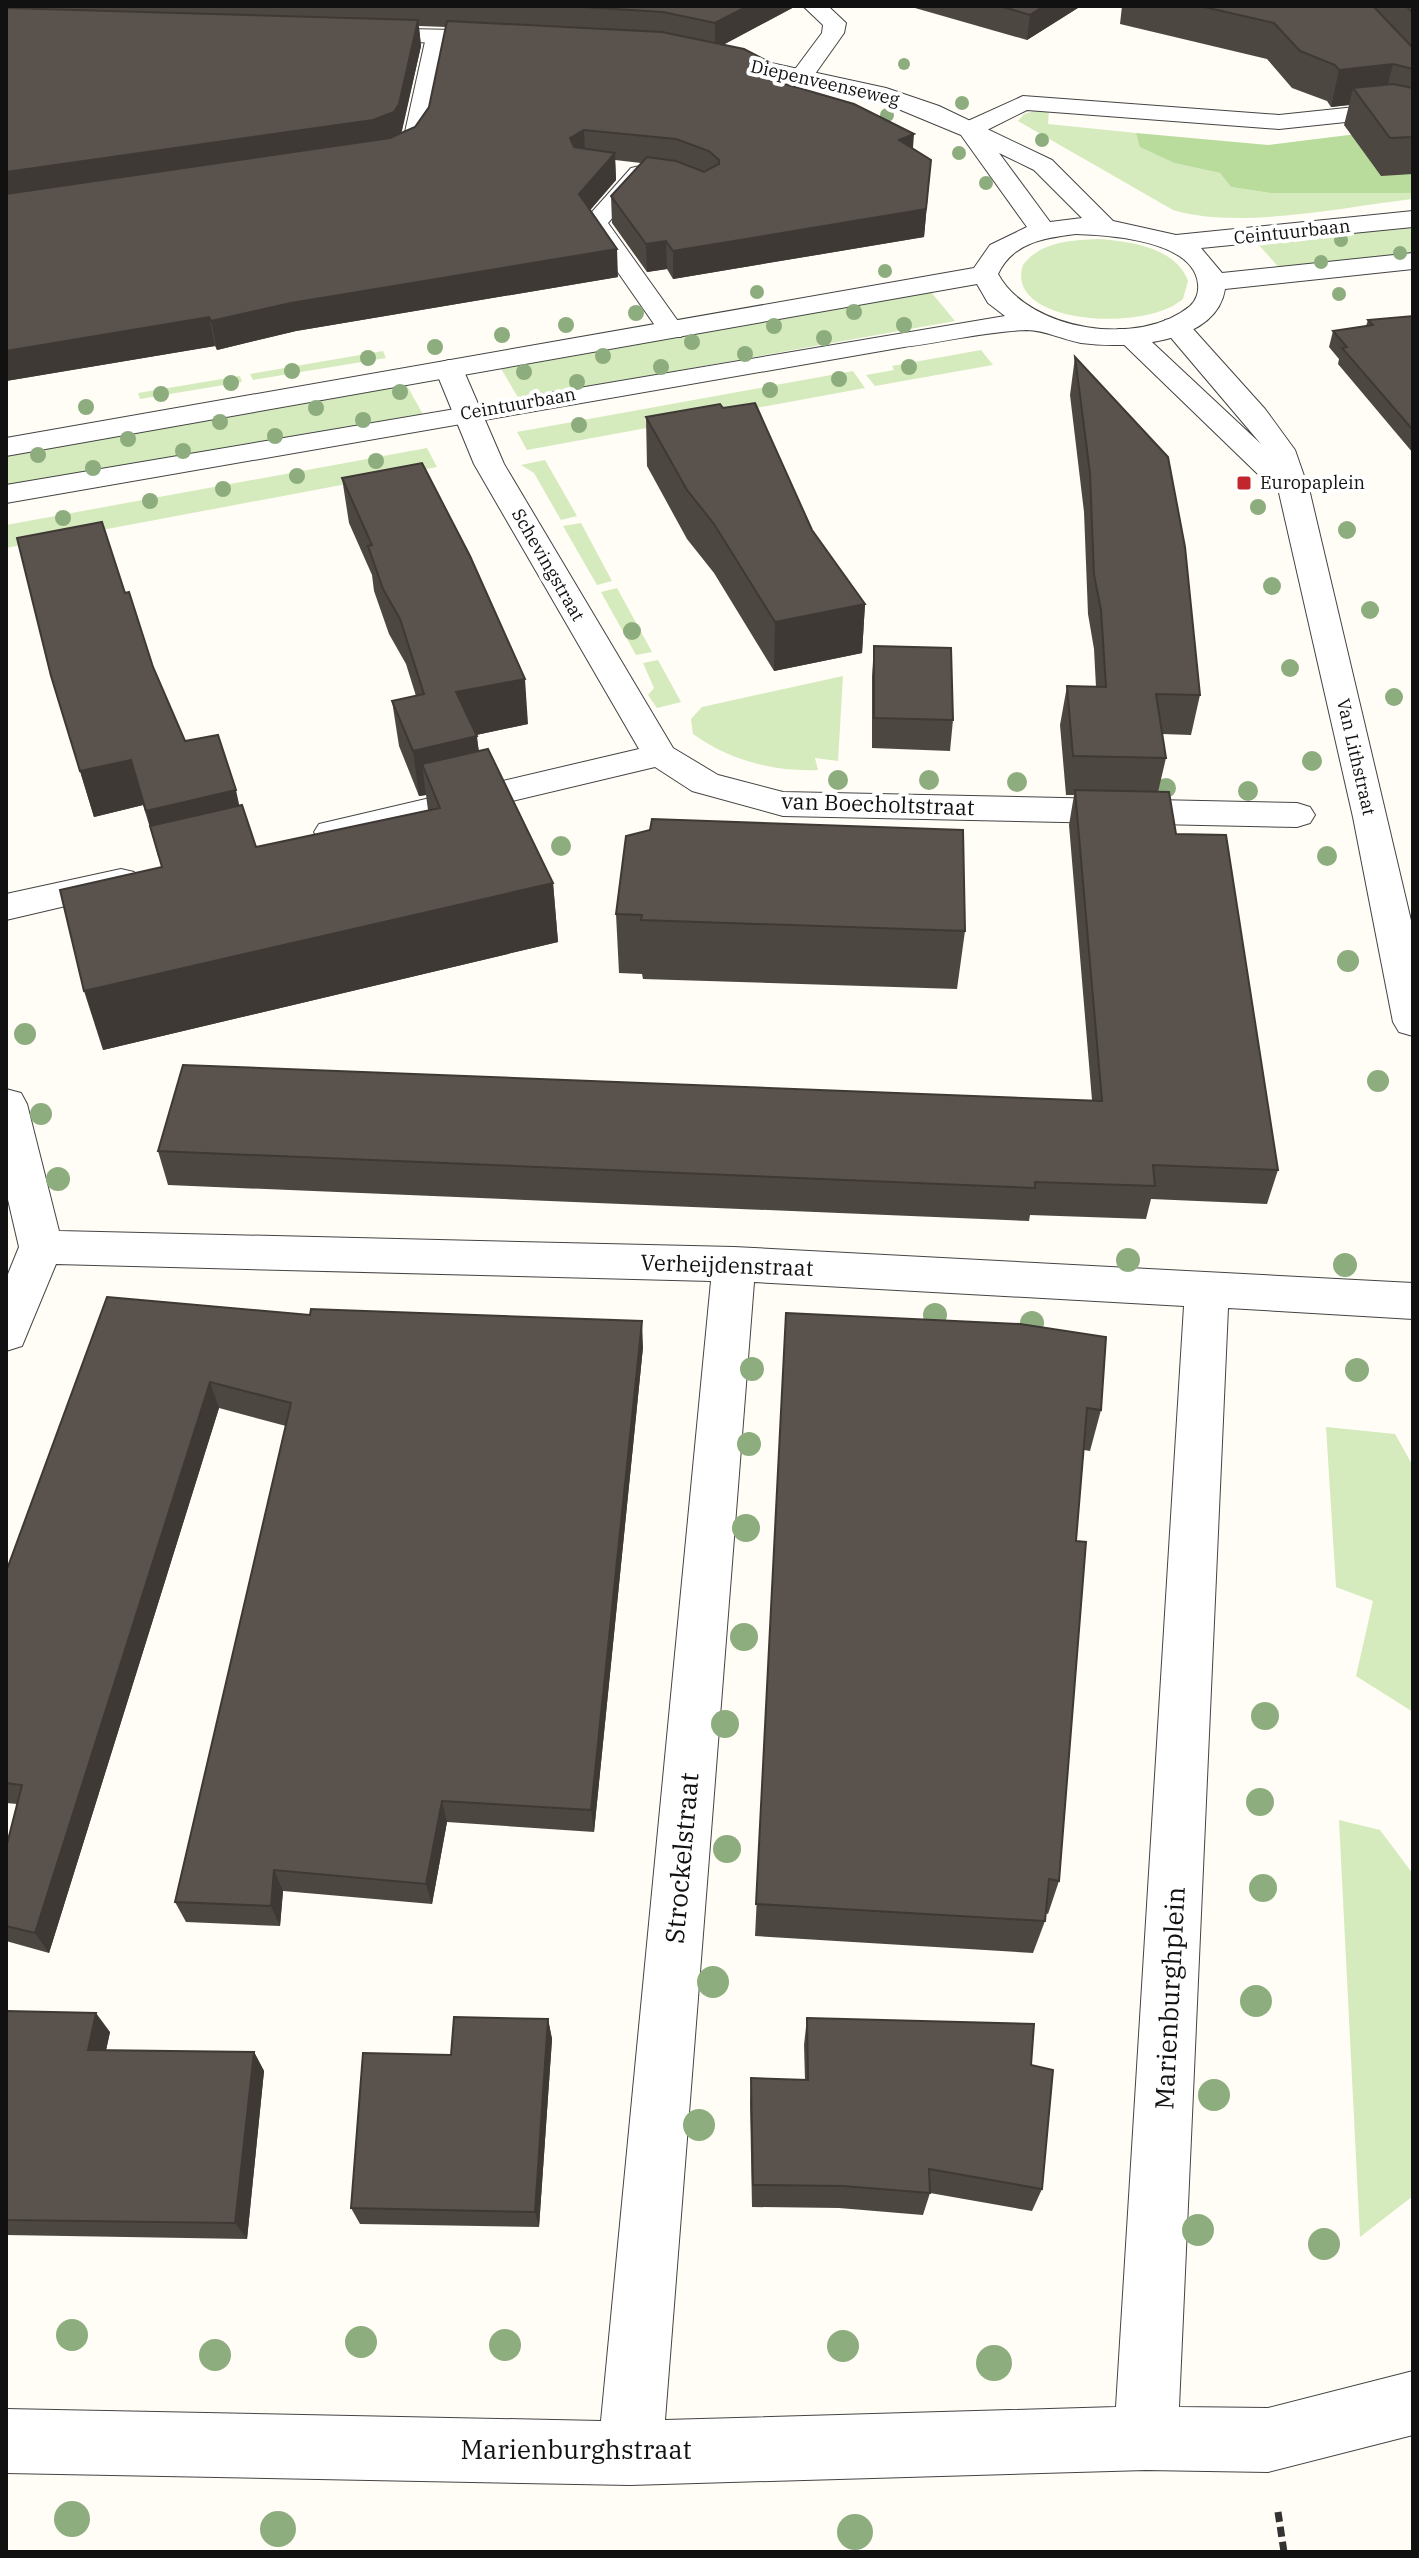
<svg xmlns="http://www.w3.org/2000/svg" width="1419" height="2558" font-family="'IBM Plex Serif',serif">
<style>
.green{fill:#d5ebbd}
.forest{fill:#b9dc9c}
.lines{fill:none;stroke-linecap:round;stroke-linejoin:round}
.service-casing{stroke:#444;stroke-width:2}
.minor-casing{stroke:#444;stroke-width:2}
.tertiary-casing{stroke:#444;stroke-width:2}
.path{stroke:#333;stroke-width:7;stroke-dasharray:10 5;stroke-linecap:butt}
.service{fill:#fff;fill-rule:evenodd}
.minor{fill:#fff;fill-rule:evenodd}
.tertiary{fill:#fff;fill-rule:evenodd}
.tree{fill:#8dad7f}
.wall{fill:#4d4742;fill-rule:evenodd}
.shaded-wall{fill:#3f3936}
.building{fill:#5a524d;stroke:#3f3936;stroke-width:2}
.poi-dot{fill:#c4262e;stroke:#fff;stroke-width:3}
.labels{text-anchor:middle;stroke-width:8;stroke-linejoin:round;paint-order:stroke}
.far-street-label{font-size:18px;fill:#111;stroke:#fff}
.far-poi-label{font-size:18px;fill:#111;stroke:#fff;text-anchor:start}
.street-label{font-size:22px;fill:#111;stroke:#fff}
.near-street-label{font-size:26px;fill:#111;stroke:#fff}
</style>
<rect width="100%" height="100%" fill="#fffdf5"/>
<!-- green -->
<g class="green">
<path d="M 1034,111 L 1049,111 L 1048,124 L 1136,133 L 1141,147 L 1174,163 L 1220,173 L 1231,187 L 1270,193 L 1413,193 L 1413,199 C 1342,207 1240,230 1173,210 L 1018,121 L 1024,114 Z"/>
<polygon points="1413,225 1413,255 1282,271 1258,244"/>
<path d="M 1098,239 C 1128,241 1176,247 1188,281 L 1183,299 C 1145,333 1003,324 1023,265 C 1040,242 1071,240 1098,239 Z"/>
<polygon points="931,292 955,321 519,399 500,367"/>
<polygon points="981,350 993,365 875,386 866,375 894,370 892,366"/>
<polygon points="383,351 386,358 253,380 250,374"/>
<polygon points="853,371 865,388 527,450 517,432"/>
<polygon points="240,376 242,382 140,399 138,393"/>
<polygon points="406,384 424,416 6,490 6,453"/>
<polygon points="427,448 437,467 6,548 6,525"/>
<polygon points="545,460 577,516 561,520 534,473 521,465"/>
<polygon points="581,523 612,581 597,585 563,526"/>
<polygon points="617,588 652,652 636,655 601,592"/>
<polygon points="658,660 681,702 657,708 648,695 654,688 643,663"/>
<path d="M 843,676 L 838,761 L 815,758 L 818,770 C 773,772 729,760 693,734 L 691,719 L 702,707 Z"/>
<polygon points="1326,1427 1395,1434 1413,1466 1413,1712 1356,1676 1373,1601 1336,1587"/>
<polygon points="1339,1820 1380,1830 1413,1874 1413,2196 1360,2237"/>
</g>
<!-- forest -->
<polygon class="forest" points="1413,127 1413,193 1270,193 1231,187 1220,173 1174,163 1140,147 1136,133 1268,145"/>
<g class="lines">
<!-- service casing -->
<g class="service-casing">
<polygon id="service" points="640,166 652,173 608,223 685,331 681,337 663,337 583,222 631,168"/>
</g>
<!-- minor casing -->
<g class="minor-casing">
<g id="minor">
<polygon points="803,6 828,6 846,23 844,33 810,81 802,83 790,76 822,33 823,25"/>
<path d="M 437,30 L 448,37 C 440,78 436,178 372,162 L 368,157 C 378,144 396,146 405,132 L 426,37 Z"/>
<polygon points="1023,96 1279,115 1384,104 1413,110 1413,124 1384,118 1279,129 1027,110 977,135 968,137 956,130 959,125"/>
<polygon points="1175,318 1185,320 1265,409 1295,450 1310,493 1413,929 1413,1036 1399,1032 1393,1022 1353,817 1277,484 1265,481 1114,335 1118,329 1138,329 1261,444 1161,326 1165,320"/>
<polygon points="449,360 459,363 463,369 504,464 673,748 718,775 783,792 1297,803 1310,807 1315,815 1310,823 1297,827 783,816 692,791 655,767 332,844 319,840 314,832 319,824 639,749 474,464 435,369 439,363"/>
<polygon points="121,869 134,872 140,881 134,890 6,920 6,894"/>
<path d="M 6,1089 L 21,1093 L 27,1104 L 59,1231 L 734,1247 L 1413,1283 L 1413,1319 L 1228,1308 L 1179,2407 L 1268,2408 L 1413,2371 L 1413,2435 L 1268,2472 L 1146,2470 L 630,2485 L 6,2473 L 6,2409 L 601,2421 L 711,1281 L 56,1264 L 22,1346 L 6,1351 L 6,1279 L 19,1247 L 6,1191 ZM 754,1282 L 1184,1306 L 1116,2407 L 665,2420 Z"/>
</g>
</g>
<!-- tertiary casing -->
<g class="tertiary-casing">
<g id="tertiary">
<polygon points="360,28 503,31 514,38 503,45 352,40 349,35"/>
<path d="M 707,49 L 886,88 L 939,106 L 1052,160 L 1113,221 L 1176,235 L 1413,211 L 1413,227 L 1201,248 L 1222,273 L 1413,253 L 1413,269 L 1225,289 C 1216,345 1125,349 1081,343 C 1064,340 1044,330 1027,330 C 987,331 944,342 904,347 L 6,503 L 6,485 L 1005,316 L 988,303 L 977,284 L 6,456 L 6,438 L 974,268 L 990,245 L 1027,227 L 961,135 L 879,101 L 699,61 L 695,56 L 699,51 ZM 999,153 L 1034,170 L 1082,218 L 1050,222 ZM 1076,234 C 1108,235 1194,240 1198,284 C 1199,292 1196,301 1190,306 C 1140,348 1029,331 998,274 C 1013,242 1045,238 1076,234 Z"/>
</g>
</g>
<!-- path -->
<polyline class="path" points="1278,2512 1284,2552"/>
<!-- service -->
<use href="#service" class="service"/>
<!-- minor -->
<use href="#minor" class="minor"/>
<!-- tertiary -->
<use href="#tertiary" class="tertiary"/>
</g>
<!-- trees -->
<g class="tree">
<circle cx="904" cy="64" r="6"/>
<circle cx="962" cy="103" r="7"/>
<circle cx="887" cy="115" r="7"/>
<circle cx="1042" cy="140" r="7"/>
<circle cx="959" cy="153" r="7"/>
<circle cx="986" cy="183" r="7"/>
<circle cx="1341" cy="240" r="7"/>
<circle cx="1400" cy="253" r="7"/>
<circle cx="1321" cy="262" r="7"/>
<circle cx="885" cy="271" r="7"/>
<circle cx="757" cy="292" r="7"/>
<circle cx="1339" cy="294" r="7"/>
<circle cx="854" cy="312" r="8"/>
<circle cx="636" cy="313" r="8"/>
<circle cx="566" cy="325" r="8"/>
<circle cx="904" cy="325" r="8"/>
<circle cx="774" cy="326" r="8"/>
<circle cx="502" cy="335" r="8"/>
<circle cx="824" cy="338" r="8"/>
<circle cx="692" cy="342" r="8"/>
<circle cx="435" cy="347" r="8"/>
<circle cx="745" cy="354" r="8"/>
<circle cx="603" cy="356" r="8"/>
<circle cx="368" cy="358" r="8"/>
<circle cx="661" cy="367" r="8"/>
<circle cx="909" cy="367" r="8"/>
<circle cx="292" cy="371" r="8"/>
<circle cx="524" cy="372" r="8"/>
<circle cx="839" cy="379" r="8"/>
<circle cx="577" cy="382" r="8"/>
<circle cx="231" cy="383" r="8"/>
<circle cx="770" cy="390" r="8"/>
<circle cx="400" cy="392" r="8"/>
<circle cx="161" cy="394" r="8"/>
<circle cx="86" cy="407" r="8"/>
<circle cx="316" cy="408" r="8"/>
<circle cx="363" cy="420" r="8"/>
<circle cx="220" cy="422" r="8"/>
<circle cx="579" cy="425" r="8"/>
<circle cx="275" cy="436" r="8"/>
<circle cx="128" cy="439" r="8"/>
<circle cx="183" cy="451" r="8"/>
<circle cx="38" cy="455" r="8"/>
<circle cx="376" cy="461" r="8"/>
<circle cx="93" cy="468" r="8"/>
<circle cx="297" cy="476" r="8"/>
<circle cx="223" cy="489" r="8"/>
<circle cx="150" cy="501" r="8"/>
<circle cx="1258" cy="507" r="8"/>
<circle cx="63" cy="518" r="8"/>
<circle cx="1347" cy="530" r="9"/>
<circle cx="1272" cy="586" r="9"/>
<circle cx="1370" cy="610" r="9"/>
<circle cx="632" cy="631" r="9"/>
<circle cx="1290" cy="668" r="9"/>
<circle cx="1394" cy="697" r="9"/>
<circle cx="1312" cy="761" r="10"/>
<circle cx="838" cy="780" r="10"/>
<circle cx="929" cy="780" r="10"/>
<circle cx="1017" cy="782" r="10"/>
<circle cx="1166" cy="788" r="10"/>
<circle cx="1248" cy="791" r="10"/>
<circle cx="561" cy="846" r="10"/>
<circle cx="1327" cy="856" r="10"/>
<circle cx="1348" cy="961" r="11"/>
<circle cx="25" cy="1034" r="11"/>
<circle cx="1378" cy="1081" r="11"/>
<circle cx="41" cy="1114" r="11"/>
<circle cx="58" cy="1179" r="12"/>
<circle cx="1128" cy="1260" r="12"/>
<circle cx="1345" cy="1265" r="12"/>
<circle cx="935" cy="1315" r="12"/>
<circle cx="1032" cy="1323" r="12"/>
<circle cx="752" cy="1369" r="12"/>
<circle cx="1357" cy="1370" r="12"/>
<circle cx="749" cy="1444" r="12"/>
<circle cx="746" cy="1528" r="14"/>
<circle cx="744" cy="1637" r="14"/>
<circle cx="1265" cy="1716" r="14"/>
<circle cx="725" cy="1724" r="14"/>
<circle cx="1260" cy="1802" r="14"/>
<circle cx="727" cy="1849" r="14"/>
<circle cx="1263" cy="1888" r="14"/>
<circle cx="713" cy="1982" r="16"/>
<circle cx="1256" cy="2001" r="16"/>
<circle cx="1214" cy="2095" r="16"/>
<circle cx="699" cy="2125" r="16"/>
<circle cx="1198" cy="2230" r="16"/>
<circle cx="1324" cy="2244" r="16"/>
<circle cx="72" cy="2335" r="16"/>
<circle cx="361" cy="2342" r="16"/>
<circle cx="505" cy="2345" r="16"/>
<circle cx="843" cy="2346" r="16"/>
<circle cx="215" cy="2355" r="16"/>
<circle cx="994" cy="2363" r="18"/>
<circle cx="72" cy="2519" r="18"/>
<circle cx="278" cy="2529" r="18"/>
<circle cx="855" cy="2532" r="18"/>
</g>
<!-- wall -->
<g class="wall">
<path d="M 6,6 L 796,6 L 723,45 L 767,61 L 766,78 L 913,148 L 931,160 L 924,237 L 673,279 L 667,269 L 647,272 L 612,223 L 611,196 L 641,163 L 615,160 L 616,180 L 590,210 L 618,277 L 296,331 L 217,350 L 215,346 L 6,381 ZM 419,26 L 446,27 L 429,107 L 415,127 L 401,133 L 421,46 Z"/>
<polygon points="908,6 1081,6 1027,40"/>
<polygon points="1122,6 1413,6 1413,174 1381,176 1344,125 1349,105 1331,107 1327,101 1292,88 1267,59 1120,24"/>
<polygon points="1413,316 1413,453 1338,364 1339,359 1329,347 1333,331 1366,326 1368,320"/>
<polygon points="1075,357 1200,695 1191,735 1162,734 1166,758 1158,792 1176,834 1278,1170 1267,1204 1151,1199 1146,1219 1030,1215 1029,1221 168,1185 158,1151 1092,1100 1069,825 1074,795 1066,795 1060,725 1067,686 1096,687 1094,649 1088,614 1084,512 1070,395"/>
<polygon points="646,417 812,530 865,604 862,653 774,671 714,573 687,539 647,466"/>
<polygon points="342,478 528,724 476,735 479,751 553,883 558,942 103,1050 162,867 143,805 94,817 51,676 125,593 153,667 185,741 240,806 256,847 428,810 426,795 419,796 399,746 392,701 416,696 406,664 389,634 374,591 372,575 349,523"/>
<polygon points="874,646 953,720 950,751 872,748 872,676"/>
<polygon points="616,914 965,931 957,989 643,979 642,974 619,973"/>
<polygon points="107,1297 643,1347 594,1832 447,1822 432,1904 283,1891 280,1926 186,1922 175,1902 286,1426 219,1408 49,1953 6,1941 6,1848 17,1804 6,1803 6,1572"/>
<polygon points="786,1313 1101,1410 1090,1451 1084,1450 1076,1541 1059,1881 1048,1914 1045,1913 1045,1921 1033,1953 755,1936"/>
<polygon points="6,2011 110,2032 106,2050 254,2052 264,2071 247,2239 6,2235"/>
<polygon points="807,2018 1031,2065 1042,2189 1032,2211 930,2193 923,2215 839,2208 752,2207 750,2103 751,2078 805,2080 804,2045"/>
<polygon points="548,2019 552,2039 539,2227 360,2224 351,2208 451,2055"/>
</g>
<!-- shaded-wall -->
<g class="shaded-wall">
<polygon points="748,6 796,6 715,49 715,23"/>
<polygon points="1044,6 1081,6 1027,40 1030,15"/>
<polygon points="418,20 421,46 402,131 397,139 6,200 6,172"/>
<polygon points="767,61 766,87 751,74"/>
<polygon points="1393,64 1384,101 1353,88 1349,105 1331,107 1339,70"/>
<polygon points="584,130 585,157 572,165 570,138"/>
<polygon points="914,134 912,161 899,140"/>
<polygon points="615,153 616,180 580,222 579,194"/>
<polygon points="931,160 924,237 673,279 673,251"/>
<polygon points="666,241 667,269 647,272 646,244"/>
<polygon points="617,249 618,277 296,331 217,350 211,321 291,303"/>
<polygon points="209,317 215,346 6,381 6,351"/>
<polygon points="865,604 862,653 774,671 775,622"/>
<polygon points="525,679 528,724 462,738 456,692"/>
<polygon points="477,736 482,782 422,764 426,795 419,796 413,751"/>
<polygon points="131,760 143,805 94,817 80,771"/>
<polygon points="236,790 246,836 158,856 146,811"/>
<polygon points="553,883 558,942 103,1050 84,991"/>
<polygon points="642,1321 643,1347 594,1832 591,1810"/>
<polygon points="210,1382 219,1408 49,1953 35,1933"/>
<polygon points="442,1801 447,1822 432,1904 426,1884"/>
<polygon points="274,1870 283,1891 280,1926 271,1906"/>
<polygon points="96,2013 110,2032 102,2069 88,2050"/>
<polygon points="548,2019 552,2039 539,2227 535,2212"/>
<polygon points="254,2052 264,2071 247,2239 235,2223"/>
</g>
<!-- building -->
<g class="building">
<polygon points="567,6 748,6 715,23 663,12"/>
<polygon points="1000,6 1044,6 1030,15"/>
<polygon points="1200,6 1373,6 1413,48 1413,69 1393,64 1339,70 1335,65 1300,51 1274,23"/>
<polygon points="1406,6 1413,6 1413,13"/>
<polygon points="6,8 418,20 399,104 394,112 373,120 6,172"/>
<polygon points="447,21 662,32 744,49 767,61 751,74 854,104 914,134 899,140 931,160 926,209 673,251 666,241 646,244 611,196 647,157 676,161 704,172 719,164 719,160 709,151 676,139 584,130 570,138 574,147 615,153 579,194 617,249 291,303 211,321 209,317 6,351 6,194 390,138 415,127 429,107"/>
<polygon points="1393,84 1413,88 1413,137 1390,138 1353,88"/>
<polygon points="1413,316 1413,430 1342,348 1347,347 1333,331 1373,325 1368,320"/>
<polygon points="1075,357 1168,457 1185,547 1200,695 1156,694 1166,758 1073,756 1067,686 1106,687 1101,610 1094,575 1090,473"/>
<polygon points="755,403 812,530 865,604 775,622 714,524 687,490 646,417 720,404 723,408"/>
<polygon points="422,463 470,556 525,679 456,692 477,736 413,751 392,701 424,694 400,619 383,589 368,546 372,545 342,478"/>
<polygon points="102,522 125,593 129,592 153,667 185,741 218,735 236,790 146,811 131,760 80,771 51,676 17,538"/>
<polygon points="874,646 951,648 953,720 874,718"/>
<polygon points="488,749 553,883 84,991 60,890 162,867 150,826 242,805 256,847 440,808 422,764"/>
<polygon points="1075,790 1169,792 1176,834 1226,835 1278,1170 1153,1165 1155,1186 1035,1182 1035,1188 158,1151 183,1065 1102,1101"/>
<polygon points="652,819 963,830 965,931 641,920 642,915 616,914 626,836 650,830"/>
<polygon points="107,1297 310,1315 311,1309 642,1321 591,1810 442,1801 426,1884 274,1870 271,1906 175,1902 291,1403 210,1382 35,1933 6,1926 6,1848 22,1785 6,1783 6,1572"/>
<polygon points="786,1313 1020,1324 1106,1337 1101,1410 1087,1408 1076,1541 1086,1542 1059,1881 1049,1879 1045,1921 756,1904"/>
<polygon points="6,2011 96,2013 88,2050 254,2052 235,2223 6,2220"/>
<polygon points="454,2017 548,2019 535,2212 351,2208 363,2053 451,2055"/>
<polygon points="807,2018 1034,2024 1031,2065 1053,2070 1042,2189 929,2169 930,2193 843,2186 753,2185 751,2078 808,2080"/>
</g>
<!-- markers -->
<rect class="poi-dot" x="1236" y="475" width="16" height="16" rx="4"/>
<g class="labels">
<!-- far-street labels -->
<g class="far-street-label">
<text transform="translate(825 83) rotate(13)" y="6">Diepenveenseweg</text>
<text transform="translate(1292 232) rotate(-6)" y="6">Ceintuurbaan</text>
<text transform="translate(518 404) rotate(-10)" y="6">Ceintuurbaan</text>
<text transform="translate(548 565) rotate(60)" y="6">Schevingstraat</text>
<text transform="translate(1356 757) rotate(77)" y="6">Van Lithstraat</text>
</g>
<!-- far-poi labels -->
<g class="far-poi-label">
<text x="1260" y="489">Europaplein</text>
</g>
<!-- street labels -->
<g class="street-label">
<text transform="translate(878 804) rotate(2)" y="8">van Boecholtstraat</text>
<text transform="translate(727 1265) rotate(2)" y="8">Verheijdenstraat</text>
</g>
<!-- near-street labels -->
<g class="near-street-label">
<text transform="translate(682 1858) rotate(-85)" y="9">Strockelstraat</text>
<text transform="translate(1170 1998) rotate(-87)" y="9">Marienburghplein</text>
<text x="576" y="2459">Marienburghstraat</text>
</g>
</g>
<!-- border -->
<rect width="1419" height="2558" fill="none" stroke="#111111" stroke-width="16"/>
</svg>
